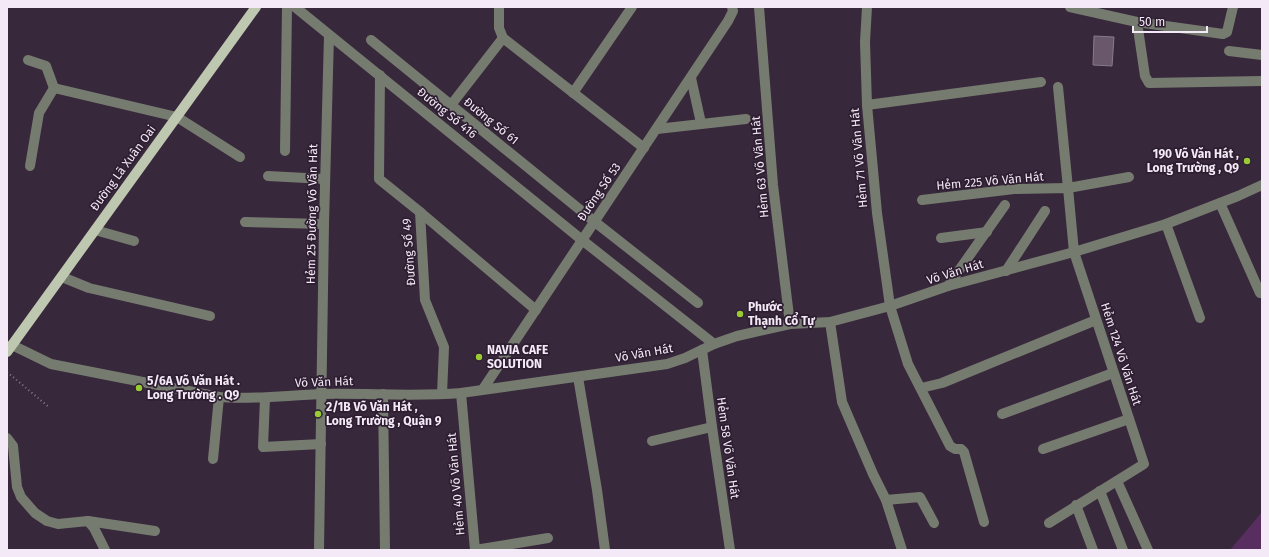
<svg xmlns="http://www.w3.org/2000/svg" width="1269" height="557" font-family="'Fira Sans',sans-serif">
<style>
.water{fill:#582d60}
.building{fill:#69576c;stroke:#8b798f}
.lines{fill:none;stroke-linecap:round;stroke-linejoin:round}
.path{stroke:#887a8b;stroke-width:2;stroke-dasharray:1 3;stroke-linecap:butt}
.minor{stroke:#767b70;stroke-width:10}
.major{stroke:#bec8b1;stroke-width:10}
.poi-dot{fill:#99cb35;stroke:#2e1e31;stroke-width:1.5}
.labels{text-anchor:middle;stroke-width:3.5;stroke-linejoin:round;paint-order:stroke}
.street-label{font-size:12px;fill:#f4e9f6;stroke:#2e1e31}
.poi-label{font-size:12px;font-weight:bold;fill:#f4e9f6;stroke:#2e1e31;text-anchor:start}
</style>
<rect width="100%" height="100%" fill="#38283b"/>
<!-- water -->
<polygon class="water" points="1262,512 1262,550 1230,550"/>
<!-- building -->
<polygon class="building" points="1094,36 1114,37 1112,66 1093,65"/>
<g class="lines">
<!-- path -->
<polyline class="path" points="7,372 50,408"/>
<!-- minor -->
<g class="minor">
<polyline points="295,7 582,240 714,344"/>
<polyline points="499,7 499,28 503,38 644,148"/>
<polyline points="759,7 773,185 790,324"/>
<polyline points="867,7 865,42 867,105 877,213 890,306 908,364 950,446 955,449 961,449 964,452 984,522"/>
<polyline points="1070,7 1137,22 1223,34 1227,32 1233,7"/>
<polyline points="1137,22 1145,76 1149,83 1262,81"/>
<polyline points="371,40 595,222 698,303"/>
<polyline points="1229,51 1262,55"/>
<polyline points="28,60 46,66 54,88"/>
<polyline points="380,75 379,179 420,212 425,300 444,347 442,394"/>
<polyline points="691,78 701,123"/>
<polyline points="1058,87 1068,188 1129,177"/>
<polyline points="573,93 632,7"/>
<polyline points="451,105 503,38"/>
<polyline points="867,105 1041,82"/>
<polyline points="657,129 746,119"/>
<polyline points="285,151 287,7"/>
<polyline points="30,166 39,113 54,88 177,117 240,157"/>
<polyline points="268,176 325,179"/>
<polyline points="922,200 1014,189 1068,188 1074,252 1144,464 1049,523"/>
<polyline points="1220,203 1260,293"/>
<polyline points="420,212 536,310"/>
<polyline points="245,222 324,224"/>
<polyline points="1166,224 1200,318"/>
<polyline points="95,230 134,241"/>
<polyline points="941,238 987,232"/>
<polyline points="1006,271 1045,211"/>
<polyline points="62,277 89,288 210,316"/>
<polyline points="948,286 1005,205"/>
<polyline points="830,322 842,402 873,474 886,500 920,497 934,523"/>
<path d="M 12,345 L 51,364 L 219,397 C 254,400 288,395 323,394 C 369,393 416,397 461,393 L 667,364 L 685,358 L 714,344 L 737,336 L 790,324 L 830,322 L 890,306 L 948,286 L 1074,252 L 1166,224 L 1238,196 L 1262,185"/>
<polyline points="702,350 712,427 730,550"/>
<polyline points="578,377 597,490 605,550"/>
<polyline points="921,388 942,383 1096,320"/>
<polyline points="483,389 728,21 733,11 732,7"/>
<polyline points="461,393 475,550"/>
<polyline points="383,394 385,550"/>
<polyline points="265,398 263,447 321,444"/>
<polyline points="1002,414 1113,373"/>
<polyline points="7,438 13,446 17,487 21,497 35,513 47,521 58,524 88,521 94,528 105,550"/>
<polyline points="652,441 712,427"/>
<polyline points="1043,449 1129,419"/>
<polyline points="213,459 219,397"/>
<polyline points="1117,481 1148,550"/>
<polyline points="1100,491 1123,550"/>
<polyline points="886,500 902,550"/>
<polyline points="1076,505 1093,550"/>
<polyline points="88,521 155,531"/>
<polyline points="319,550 324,224 329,35"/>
<polyline points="475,550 548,538"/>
</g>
<!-- major -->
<polyline class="major" points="7,352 256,7"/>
</g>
<!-- markers -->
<g class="poi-dot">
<circle cx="1247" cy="161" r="4"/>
<circle cx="740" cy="314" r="4"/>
<circle cx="479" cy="357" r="4"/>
<circle cx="139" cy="388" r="4"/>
<circle cx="318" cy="414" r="4"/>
</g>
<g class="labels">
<!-- street labels -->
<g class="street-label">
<text transform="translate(447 113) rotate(39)" y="4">Đường Số 416</text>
<text transform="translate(491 121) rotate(39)" y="4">Đường Số 61</text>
<text transform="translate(859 158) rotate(-95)" y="4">Hẻm 71 Võ Văn Hát</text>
<text transform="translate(760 167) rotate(-95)" y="4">Hẻm 63 Võ Văn Hát</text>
<text transform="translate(123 168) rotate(-54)" y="4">Đường Lã Xuân Oai</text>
<text transform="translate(990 181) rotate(-5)" y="4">Hẻm 225 Võ Văn Hát</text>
<text transform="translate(599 192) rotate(-56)" y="4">Đường Số 53</text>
<text transform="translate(312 214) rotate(-89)" y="4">Hẻm 25 Đường Võ Văn Hát</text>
<text transform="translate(409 252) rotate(-94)" y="4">Đường Số 49</text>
<text transform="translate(955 272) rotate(-17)" y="4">Võ Văn Hát</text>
<text transform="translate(644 353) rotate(-10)" y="4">Võ Văn Hát</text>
<text transform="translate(1121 354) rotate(72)" y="4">Hẻm 124 Võ Văn Hát</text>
<text transform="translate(324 382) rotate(-2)" y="4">Võ Văn Hát</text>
<text transform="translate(728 448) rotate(82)" y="4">Hẻm 58 Võ Văn Hát</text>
<text transform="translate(456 484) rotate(-95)" y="4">Hẻm 40 Võ Văn Hát</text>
</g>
<!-- poi labels -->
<g class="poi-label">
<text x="1239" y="158" text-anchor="end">190 Võ Văn Hát ,<tspan x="1239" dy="14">Long Trường , Q9</tspan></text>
<text x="748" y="311">Phước<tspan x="748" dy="14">Thạnh Cổ Tự</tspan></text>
<text x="487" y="354">NAVIA CAFE<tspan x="487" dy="14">SOLUTION</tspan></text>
<text x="147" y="385">5/6A Võ Văn Hát .<tspan x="147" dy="14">Long Trường . Q9</tspan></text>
<text x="326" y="411">2/1B Võ Văn Hát ,<tspan x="326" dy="14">Long Trường , Quận 9</tspan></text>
</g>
</g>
<!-- border -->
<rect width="1269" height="557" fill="none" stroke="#f4e9f6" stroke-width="16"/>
<!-- scale -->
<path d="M1133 26v6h74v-6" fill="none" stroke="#f4e9f6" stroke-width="2"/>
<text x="1139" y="26" font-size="12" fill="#f4e9f6" stroke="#2e1e31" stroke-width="3" paint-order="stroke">50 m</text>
</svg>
